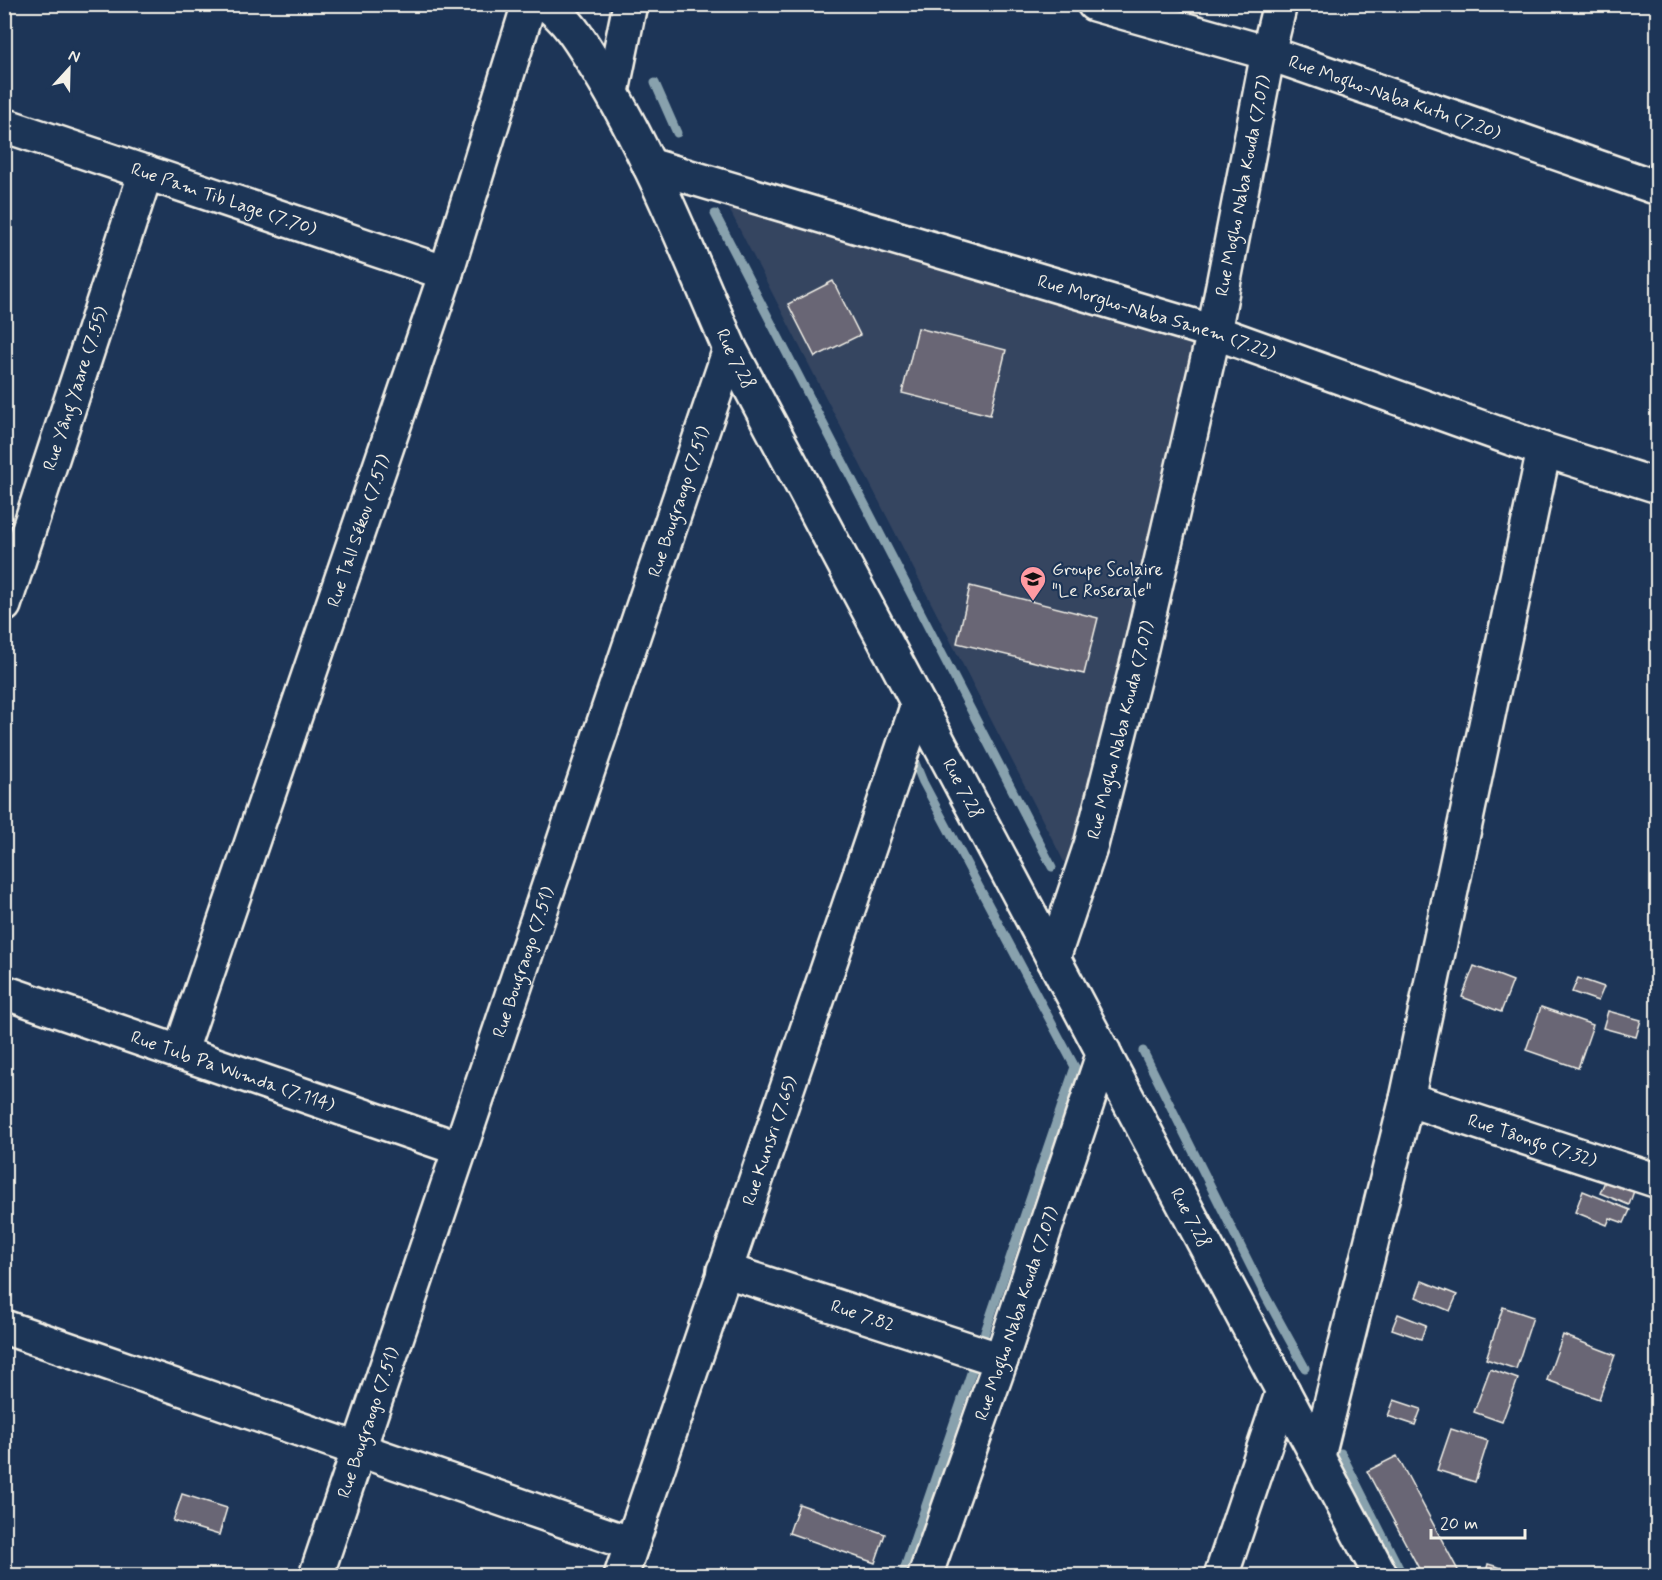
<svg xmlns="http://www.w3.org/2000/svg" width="1662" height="1580" font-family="Mynerve,sans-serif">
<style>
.built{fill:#344460}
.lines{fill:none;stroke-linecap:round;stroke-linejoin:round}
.stream{stroke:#88a1ad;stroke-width:9}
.building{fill:#696674;stroke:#f4f1e8;stroke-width:1.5}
.minor-casing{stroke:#f4f1e8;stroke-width:38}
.minor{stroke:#1d3557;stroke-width:33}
.labels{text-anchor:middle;stroke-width:4.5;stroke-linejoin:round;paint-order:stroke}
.street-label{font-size:18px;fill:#f4f1e8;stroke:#1d3557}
.poi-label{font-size:18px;fill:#f4f1e8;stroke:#1d3557;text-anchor:start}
</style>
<rect width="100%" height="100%" fill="#1d3557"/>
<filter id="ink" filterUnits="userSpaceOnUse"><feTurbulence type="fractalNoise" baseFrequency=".0167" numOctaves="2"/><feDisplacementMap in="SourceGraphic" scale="12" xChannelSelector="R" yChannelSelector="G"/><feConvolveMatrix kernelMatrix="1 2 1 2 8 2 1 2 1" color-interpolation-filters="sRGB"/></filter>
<g filter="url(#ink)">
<!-- built -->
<polygon class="built" points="725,201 1195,345 1076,860 1065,864"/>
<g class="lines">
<!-- stream -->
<g class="stream">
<polyline points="655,83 677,133"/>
<polyline points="715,214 1052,867"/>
<polyline points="1143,1051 1266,1297 1305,1368"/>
<polyline points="1341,1453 1403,1576"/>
<polyline points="902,1576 1075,1067 923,782 911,753"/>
</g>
</g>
<!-- building -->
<g class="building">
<polygon points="833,281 860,335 815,357 788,304"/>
<polygon points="918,328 1006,350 990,415 902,393"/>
<polygon points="970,586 1098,618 1084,674 957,643"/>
<polygon points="1474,966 1513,981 1501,1012 1462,997"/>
<polygon points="1578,978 1604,987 1598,1001 1572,992"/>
<polygon points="1541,1007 1593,1025 1578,1068 1526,1050"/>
<polygon points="1608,1011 1641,1020 1636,1037 1603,1028"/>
<polygon points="1606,1179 1634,1191 1629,1205 1600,1193"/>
<polygon points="1583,1191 1630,1210 1624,1223 1610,1218 1607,1225 1575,1212"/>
<polygon points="1422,1281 1457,1295 1450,1311 1416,1297"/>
<polygon points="1503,1307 1533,1317 1516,1369 1486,1359"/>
<polygon points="1398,1314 1426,1325 1421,1339 1392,1329"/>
<polygon points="1563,1335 1615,1355 1599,1399 1547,1380"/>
<polygon points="1490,1369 1518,1379 1502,1422 1474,1412"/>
<polygon points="1394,1400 1421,1409 1415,1425 1388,1416"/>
<polygon points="1451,1429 1488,1441 1475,1482 1437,1470"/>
<polygon points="1397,1456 1461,1576 1423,1576 1367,1471"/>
<polygon points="182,1494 227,1508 219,1535 173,1521"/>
<polygon points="799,1504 885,1534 875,1563 789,1533"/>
<polygon points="1488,1564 1512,1571 1511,1576 1485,1576"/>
</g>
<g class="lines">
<!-- minor casing -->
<g class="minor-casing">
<g id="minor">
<path id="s1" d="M 546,4 C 569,20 582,44 597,68 C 651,156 689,255 730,349 L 1381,1576"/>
<path id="s2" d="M 1094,4 L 1268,53 L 1658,188"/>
<polyline points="612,92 630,4"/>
<path id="s3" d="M 4,125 L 446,273"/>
<path id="s4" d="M 649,165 L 1214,332 L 1544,450 L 1658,486"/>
<path id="s5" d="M 4,605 L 146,172"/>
<path id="s6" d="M 1053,958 L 1091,845 L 1139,657 L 1214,332 L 1268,53 L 1280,4"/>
<path id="s7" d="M 4,992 L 460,1149"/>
<path id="s8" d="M 180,1053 L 446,273 L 529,4"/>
<path id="s9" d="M 1407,1099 L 1658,1181"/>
<path id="s10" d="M 724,1270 L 1001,1360"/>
<polyline points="4,1327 632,1544"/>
<polyline points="1318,1456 1407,1099 1544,450"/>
<path id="s11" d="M 316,1576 L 730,349"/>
<path id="s12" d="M 621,1576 L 918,704"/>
<path id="s13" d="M 925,1576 L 1001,1360 L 1104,1052"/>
<polyline points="1221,1576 1283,1391"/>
</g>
</g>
<!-- minor -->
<use href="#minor" class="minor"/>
</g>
</g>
<!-- icons -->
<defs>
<g id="school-pin" transform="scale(1.35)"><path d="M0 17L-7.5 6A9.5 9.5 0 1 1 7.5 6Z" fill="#ff9aa2" stroke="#1d3557"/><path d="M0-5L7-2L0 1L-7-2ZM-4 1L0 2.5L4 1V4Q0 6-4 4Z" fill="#111"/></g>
</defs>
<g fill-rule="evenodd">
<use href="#school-pin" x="1033" y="579"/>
</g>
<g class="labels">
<!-- street labels -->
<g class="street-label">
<text dy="6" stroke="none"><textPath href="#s2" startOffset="315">Rue Mogho-Naba Kutu (7.20)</textPath></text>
<text dy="6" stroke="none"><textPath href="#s6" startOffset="796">Rue Mogho Naba Kouda (7.07)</textPath></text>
<text dy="6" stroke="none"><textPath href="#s3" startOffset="232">Rue Pam Tib Lage (7.70)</textPath></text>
<text dy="6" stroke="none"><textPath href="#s4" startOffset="530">Rue Morgho-Naba Sanem (7.22)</textPath></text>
<text dy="6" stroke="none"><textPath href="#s1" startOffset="405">Rue 7.28</textPath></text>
<text dy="6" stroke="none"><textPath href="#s5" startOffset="228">Rue Yâng Yaare (7.55)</textPath></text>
<text dy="6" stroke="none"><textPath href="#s11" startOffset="1134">Rue Bougraogo (7.51)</textPath></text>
<text dy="6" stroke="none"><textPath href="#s8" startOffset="552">Rue Tall Sékou (7.57)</textPath></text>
<text dy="6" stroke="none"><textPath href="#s6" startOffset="238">Rue Mogho Naba Kouda (7.07)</textPath></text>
<text dy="6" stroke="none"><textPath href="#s1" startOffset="891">Rue 7.28</textPath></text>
<text dy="6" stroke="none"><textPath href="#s11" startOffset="648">Rue Bougraogo (7.51)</textPath></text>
<text dy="6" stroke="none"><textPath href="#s7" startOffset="242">Rue Tub Pa Wumda (7.114)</textPath></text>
<text dy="6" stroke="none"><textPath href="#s12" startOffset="460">Rue Kunsri (7.65)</textPath></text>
<text dy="6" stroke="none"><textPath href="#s9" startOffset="132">Rue Tâongo (7.32)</textPath></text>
<text dy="6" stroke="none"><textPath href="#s1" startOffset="1377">Rue 7.28</textPath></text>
<text dy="6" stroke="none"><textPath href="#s13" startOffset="278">Rue Mogho Naba Kouda (7.07)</textPath></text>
<text dy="6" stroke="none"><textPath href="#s10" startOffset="146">Rue 7.82</textPath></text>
<text dy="6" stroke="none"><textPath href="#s11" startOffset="162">Rue Bougraogo (7.51)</textPath></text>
</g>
<!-- poi labels -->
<g class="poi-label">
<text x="1052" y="575">Groupe Scolaire<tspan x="1052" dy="21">"Le Roserale"</tspan></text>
</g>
</g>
<!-- margin -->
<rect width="1662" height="1580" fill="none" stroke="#1d3557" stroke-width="24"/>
<rect x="12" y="12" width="1638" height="1556" fill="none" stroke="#f4f1e8" stroke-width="2" filter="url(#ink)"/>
<!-- north arrow -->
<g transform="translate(69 69) rotate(22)" stroke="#1d3557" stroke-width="4.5" paint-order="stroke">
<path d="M0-4.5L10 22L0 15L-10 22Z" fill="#f4f1e8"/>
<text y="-9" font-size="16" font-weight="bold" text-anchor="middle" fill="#f4f1e8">N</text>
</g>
<!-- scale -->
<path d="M1431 1529v9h94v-9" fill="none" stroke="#f4f1e8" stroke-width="3"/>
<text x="1440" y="1529" font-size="18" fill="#f4f1e8" stroke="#1d3557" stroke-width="4.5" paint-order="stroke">20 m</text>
</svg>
